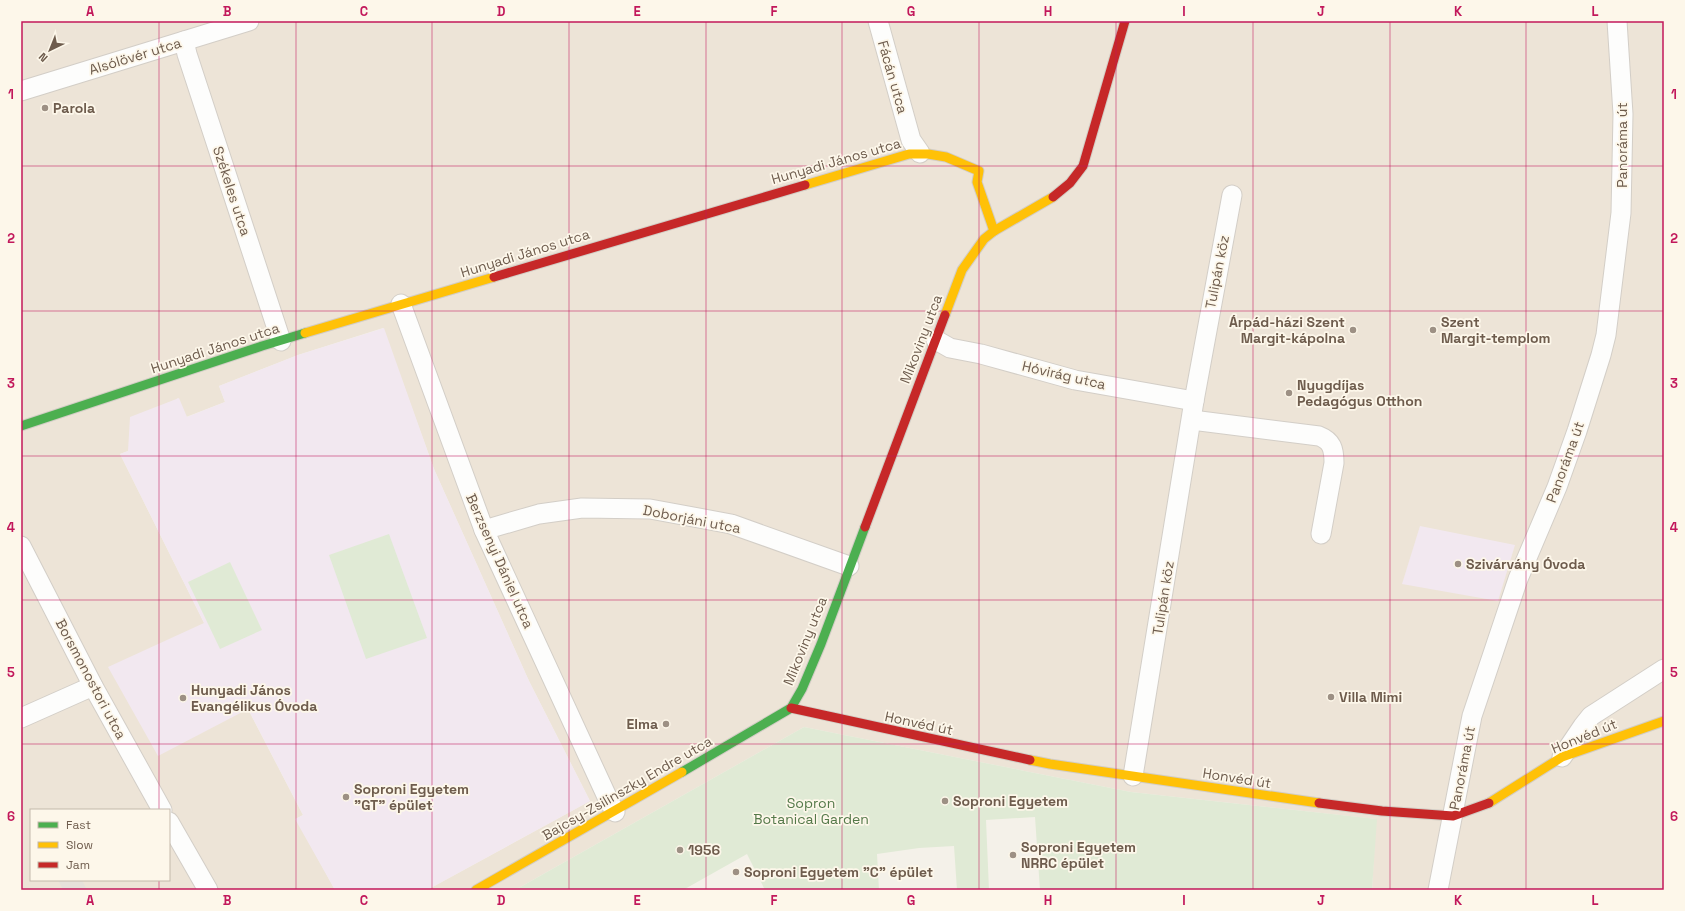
<svg xmlns="http://www.w3.org/2000/svg" width="1685" height="911" font-family="'Space Grotesk',sans-serif">
<style>
.residential{fill:#ede4d7;fill-rule:evenodd}
.industrial{fill:#e6e1da}
.education{fill:#f2e8f0}
.green{fill:#e0ead5}
.lines{fill:none;stroke-linecap:round;stroke-linejoin:round}
.street-casing{stroke:#d3cec7;stroke-width:21}
.fast-casing{stroke:#d2cdc5;stroke-width:11}
.slow-casing{stroke:#d2cdc5;stroke-width:11}
.jam-casing{stroke:#d2cdc5;stroke-width:11}
.street{stroke:#fdfdfc;stroke-width:19}
.fast{stroke:#4caf50;stroke-width:9}
.slow{stroke:#ffc107;stroke-width:9}
.jam{stroke:#c62828;stroke-width:9}
.grid{fill:none;stroke:#c2185b;stroke-width:1;stroke-opacity:0.55}
.poi-dot{fill:#9d9084;stroke:#fdf7ea;stroke-width:1.5}
.labels{text-anchor:middle;stroke-width:3.5;stroke-linejoin:round;paint-order:stroke}
.street-label{font-size:14px;fill:#6e5c4d;stroke:#fdf7ea}
.poi-label{font-size:14px;font-weight:bold;fill:#6e5c4d;stroke:#fdf7ea;text-anchor:start}
.park-label{font-size:14px;fill:#547949;stroke:#fdf7ea}
.neatline{fill:none;stroke:#c2185b;stroke-width:1.5}
.grid-label{font-size:13px;text-anchor:middle;font-weight:bold;fill:#c2185b}
</style>
<rect width="100%" height="100%" fill="#f4f1e9"/>
<!-- residential -->
<path class="residential" d="M 21,21 L 1664,21 L 1664,890 L 1372,890 L 1376,819 L 1131,792 L 804,727 L 515,890 L 427,890 L 590,801 L 529,681 L 434,469 L 383,328 L 298,355 L 219,386 L 225,402 L 186,417 L 178,398 L 128,451 L 120,454 L 222,659 L 303,815 L 296,819 L 335,890 L 21,890 ZM 31,810 L 169,810 L 169,880 L 31,880 Z"/>
<!-- industrial -->
<polygon class="industrial" points="58,880 82,880 87,890 63,890"/>
<!-- education -->
<g class="education">
<polygon points="384,328 434,469 529,681 590,801 427,890 335,890 295,819 303,815 248,709 158,756 108,667 204,623 120,454 128,451 130,417 179,398 187,417 225,402 219,386 298,355"/>
<polygon points="1420,526 1515,545 1498,601 1402,584"/>
</g>
<!-- green -->
<g class="green">
<polygon points="389,534 427,638 366,659 329,555"/>
<polygon points="230,562 262,630 220,649 188,582"/>
<polygon points="804,727 1131,792 1377,819 1372,890 1040,890 1035,817 986,820 989,890 957,890 954,846 919,848 877,854 879,890 765,890 747,854 683,890 515,890"/>
</g>
<g class="lines">
<!-- street casing -->
<g class="street-casing">
<g id="street">
<polyline points="878,21 911,140 920,153"/>
<polyline points="184,41 187,54 281,341"/>
<polyline points="21,91 249,21"/>
<polyline points="401,304 484,530 608,799 615,812"/>
<polyline points="936,340 950,348 981,354 1075,380 1194,401"/>
<path d="M 1192,420 L 1319,436 C 1332,441 1334,449 1334,463 L 1321,534"/>
<polyline points="484,530 539,514 582,508 650,509 731,524 849,566"/>
<polyline points="21,546 93,686 162,810"/>
<polyline points="21,718 93,686"/>
<polyline points="1562,757 1583,726 1591,716 1664,669"/>
<polyline points="1133,776 1194,401 1232,195"/>
<polyline points="169,822 208,890"/>
<polyline points="1438,890 1472,716 1518,579 1557,487 1577,431 1601,355 1606,335 1621,213 1623,114 1617,21"/>
</g>
</g>
<!-- fast casing -->
<g class="fast-casing">
<g id="fast">
<polyline points="21,426 262,346 305,333"/>
<polyline points="682,772 791,708 802,689 821,644 865,527"/>
</g>
</g>
<!-- slow casing -->
<g class="slow-casing">
<g id="slow">
<polyline points="805,185 909,154 928,154 946,157 979,171 977,182 994,231"/>
<polyline points="945,315 962,270 984,239 994,231 1053,197"/>
<polyline points="305,333 494,277"/>
<polyline points="1030,760 1050,764 1319,803"/>
<polyline points="1489,803 1562,757 1664,721"/>
<polyline points="476,890 682,772"/>
</g>
</g>
<!-- jam casing -->
<g class="jam-casing">
<g id="jam">
<polyline points="1053,197 1070,183 1083,166 1125,21"/>
<polyline points="494,277 805,185"/>
<polyline points="865,527 945,315"/>
<polyline points="791,708 1030,760"/>
<polyline points="1319,803 1382,811 1453,816 1489,803"/>
</g>
</g>
<!-- street -->
<use href="#street" class="street"/>
<!-- fast -->
<use href="#fast" class="fast"/>
<!-- slow -->
<use href="#slow" class="slow"/>
<!-- jam -->
<use href="#jam" class="jam"/>
</g>
<!-- grid -->
<path class="grid" d="M 159,21 L 159,810M 296,21 L 296,890M 432,21 L 432,890M 569,21 L 569,890M 706,21 L 706,890M 842,21 L 842,890M 979,21 L 979,890M 1116,21 L 1116,890M 1253,21 L 1253,890M 1390,21 L 1390,890M 1526,21 L 1526,890M 21,166 L 1664,166M 21,311 L 1664,311M 21,456 L 1664,456M 21,600 L 1664,600M 21,744 L 1664,744M 159,880 L 159,890"/>
<!-- markers -->
<g class="poi-dot">
<circle cx="45" cy="108" r="4"/>
<circle cx="1353" cy="330" r="4"/>
<circle cx="1433" cy="330" r="4"/>
<circle cx="1289" cy="393" r="4"/>
<circle cx="1458" cy="564" r="4"/>
<circle cx="1331" cy="697" r="4"/>
<circle cx="183" cy="698" r="4"/>
<circle cx="666" cy="724" r="4"/>
<circle cx="346" cy="797" r="4"/>
<circle cx="945" cy="801" r="4"/>
<circle cx="680" cy="850" r="4"/>
<circle cx="1013" cy="855" r="4"/>
<circle cx="736" cy="872" r="4"/>
</g>
<g class="labels">
<!-- street labels -->
<g class="street-label">
<text transform="translate(135 56) rotate(-17)" y="5">Alsólövér utca</text>
<text transform="translate(893 77) rotate(74)" y="5">Fácán utca</text>
<text transform="translate(1622 145) rotate(-90)" y="5">Panoráma út</text>
<text transform="translate(836 161) rotate(-16)" y="5">Hunyadi János utca</text>
<text transform="translate(232 191) rotate(72)" y="5">Székeles utca</text>
<text transform="translate(525 253) rotate(-17)" y="5">Hunyadi János utca</text>
<text transform="translate(1217 272) rotate(-79)" y="5">Tulipán köz</text>
<text transform="translate(921 339) rotate(-69)" y="5">Mikoviny utca</text>
<text transform="translate(215 348) rotate(-18)" y="5">Hunyadi János utca</text>
<text transform="translate(1064 375) rotate(13)" y="5">Hóvirág utca</text>
<text transform="translate(1565 462) rotate(-70)" y="5">Panoráma út</text>
<text transform="translate(692 519) rotate(11)" y="5">Doborjáni utca</text>
<text transform="translate(500 561) rotate(66)" y="5">Berzsenyi Dániel utca</text>
<text transform="translate(1163 598) rotate(-81)" y="5">Tulipán köz</text>
<text transform="translate(805 641) rotate(-68)" y="5">Mikoviny utca</text>
<text transform="translate(91 679) rotate(62)" y="5">Borsmonostori utca</text>
<text transform="translate(919 723) rotate(12)" y="5">Honvéd út</text>
<text transform="translate(1584 736) rotate(-22)" y="5">Honvéd út</text>
<text transform="translate(1462 768) rotate(-79)" y="5">Panoráma út</text>
<text transform="translate(1237 778) rotate(9)" y="5">Honvéd út</text>
<text transform="translate(627 788) rotate(-30)" y="5">Bajcsy-Zsilinszky Endre utca</text>
</g>
<!-- poi labels -->
<g class="poi-label">
<text x="53" y="113">Parola</text>
<text x="1345" y="327" text-anchor="end">Árpád-házi Szent<tspan x="1345" dy="16">Margit-kápolna</tspan></text>
<text x="1441" y="327">Szent<tspan x="1441" dy="16">Margit-templom</tspan></text>
<text x="1297" y="390">Nyugdíjas<tspan x="1297" dy="16">Pedagógus Otthon</tspan></text>
<text x="1466" y="569">Szivárvány Óvoda</text>
<text x="191" y="695">Hunyadi János<tspan x="191" dy="16">Evangélikus Óvoda</tspan></text>
<text x="1339" y="702">Villa Mimi</text>
<text x="658" y="729" text-anchor="end">Elma</text>
<text x="354" y="794">Soproni Egyetem<tspan x="354" dy="16">"GT" épület</tspan></text>
<text x="953" y="806">Soproni Egyetem</text>
<text x="1021" y="852">Soproni Egyetem<tspan x="1021" dy="16">NRRC épület</tspan></text>
<text x="688" y="855">1956</text>
<text x="744" y="877">Soproni Egyetem "C" épület</text>
</g>
<!-- park labels -->
<g class="park-label">
<text x="811" y="808">Sopron<tspan x="811" dy="16">Botanical Garden</tspan></text>
</g>
</g>
<!-- border -->
<rect width="1685" height="911" fill="none" stroke="#fdf7ea" stroke-width="44"/>
<!-- legend -->
<rect x="30" y="809" width="140" height="72" fill="#fdf7ea" stroke="#c4b9ab"/>
<rect x="38" y="822" width="20" height="6" fill="#4caf50" stroke="#c4b9ab"/>
<text x="66" y="829" font-size="12" fill="#6e5c4d">Fast</text>
<rect x="38" y="842" width="20" height="6" fill="#ffc107" stroke="#c4b9ab"/>
<text x="66" y="849" font-size="12" fill="#6e5c4d">Slow</text>
<rect x="38" y="862" width="20" height="6" fill="#c62828" stroke="#c4b9ab"/>
<text x="66" y="869" font-size="12" fill="#6e5c4d">Jam</text>
<!-- north arrow -->
<g transform="translate(50 50) rotate(223)" stroke="#fdf7ea" stroke-width="3" paint-order="stroke">
<path d="M0-3L7 15L0 10L-7 15Z" fill="#6e5c4d"/>
<text y="-6" font-size="11" font-weight="bold" text-anchor="middle" fill="#6e5c4d">N</text>
</g>
<rect x="22" y="22" width="1641" height="867" class="neatline"/>
<g class="grid-label">
<text x="90" y="16">A</text>
<text x="227" y="16">B</text>
<text x="364" y="16">C</text>
<text x="501" y="16">D</text>
<text x="637" y="16">E</text>
<text x="774" y="16">F</text>
<text x="911" y="16">G</text>
<text x="1048" y="16">H</text>
<text x="1184" y="16">I</text>
<text x="1321" y="16">J</text>
<text x="1458" y="16">K</text>
<text x="1595" y="16">L</text>
<text x="11" y="99">1</text>
<text x="1674" y="99">1</text>
<text x="11" y="243">2</text>
<text x="1674" y="243">2</text>
<text x="11" y="388">3</text>
<text x="1674" y="388">3</text>
<text x="11" y="532">4</text>
<text x="1674" y="532">4</text>
<text x="11" y="677">5</text>
<text x="1674" y="677">5</text>
<text x="11" y="821">6</text>
<text x="1674" y="821">6</text>
<text x="90" y="905">A</text>
<text x="227" y="905">B</text>
<text x="364" y="905">C</text>
<text x="501" y="905">D</text>
<text x="637" y="905">E</text>
<text x="774" y="905">F</text>
<text x="911" y="905">G</text>
<text x="1048" y="905">H</text>
<text x="1184" y="905">I</text>
<text x="1321" y="905">J</text>
<text x="1458" y="905">K</text>
<text x="1595" y="905">L</text>
</g>
</svg>
